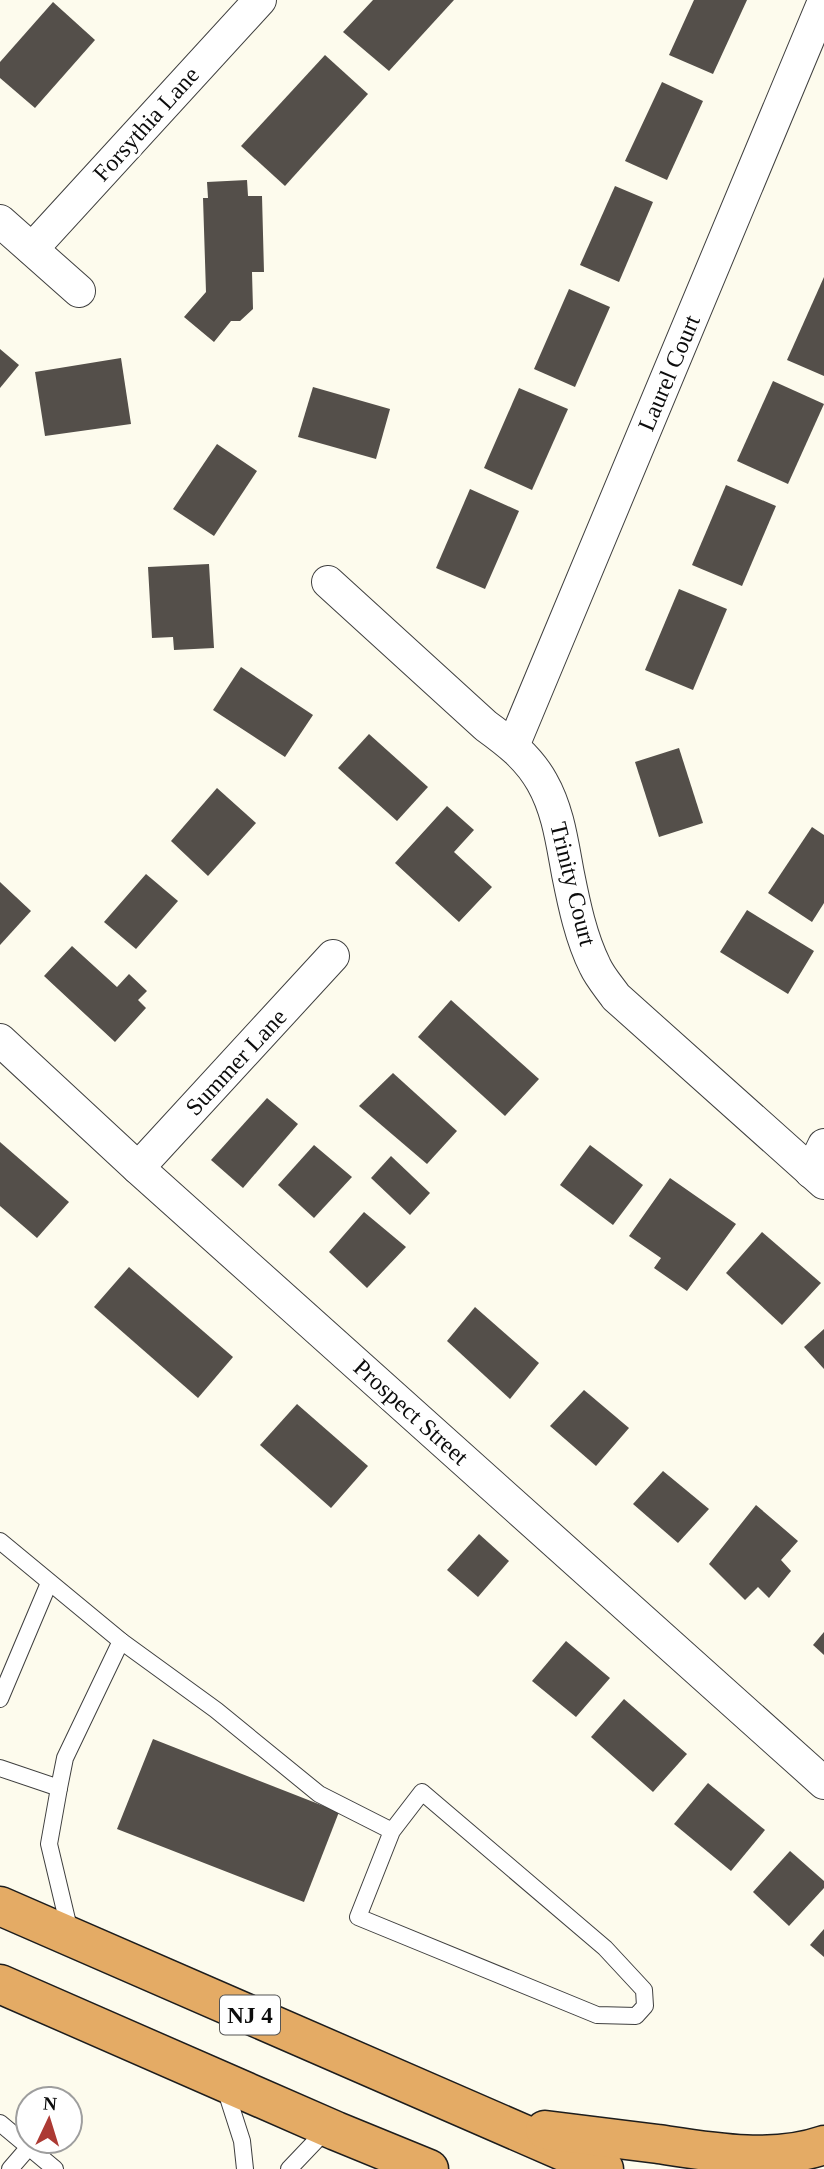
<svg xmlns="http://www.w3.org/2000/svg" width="824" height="2169" font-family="Georgia,serif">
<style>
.building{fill:#544f4a}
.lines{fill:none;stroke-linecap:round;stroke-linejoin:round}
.lane-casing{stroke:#3f3f3f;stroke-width:18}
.street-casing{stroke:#3f3f3f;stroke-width:34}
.highway-casing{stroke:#1d1d1d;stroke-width:41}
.lane{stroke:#fff;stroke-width:16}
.street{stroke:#fff;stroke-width:32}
.highway{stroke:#e4ab65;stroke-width:38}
.labels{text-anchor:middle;stroke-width:7;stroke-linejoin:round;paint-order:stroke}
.shield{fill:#fff;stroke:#555;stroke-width:2}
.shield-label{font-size:23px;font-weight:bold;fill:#0c0c0c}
.street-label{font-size:24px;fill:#0c0c0c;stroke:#fff}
</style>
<rect width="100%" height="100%" fill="#fdfbed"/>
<!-- building -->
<g class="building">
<polygon points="373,0 454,0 389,71 343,32"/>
<polygon points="694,0 747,0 713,74 669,55"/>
<polygon points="53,2 95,40 35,108 0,78 0,62"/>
<polygon points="325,55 368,94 285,186 241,146"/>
<polygon points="662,82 703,101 667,180 625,161"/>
<polygon points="247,180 248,196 262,196 264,272 252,272 253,309 240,321 231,321 214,342 184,317 206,292 203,198 208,198 207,182"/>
<polygon points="615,186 653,202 619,282 580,265"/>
<polygon points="824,277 824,376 787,360"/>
<polygon points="569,289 610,307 575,387 534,369"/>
<polygon points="0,349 19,365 0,388"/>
<polygon points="121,358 131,424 45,436 35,372"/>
<polygon points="773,381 824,404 788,484 737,461"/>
<polygon points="313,387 390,409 376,459 298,437"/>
<polygon points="519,388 568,409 532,490 484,468"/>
<polygon points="217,444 257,471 214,536 173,509"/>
<polygon points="726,485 776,506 742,586 692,565"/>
<polygon points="470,489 519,511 485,589 436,568"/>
<polygon points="209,564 214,648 174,650 173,637 152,638 148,567"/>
<polygon points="679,589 727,609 693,690 645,670"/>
<polygon points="241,667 313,715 285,757 213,710"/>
<polygon points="369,734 428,787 397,821 338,768"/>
<polygon points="679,748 703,823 659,837 635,762"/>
<polygon points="217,788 256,823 208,876 171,841"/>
<polygon points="447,806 474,830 454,852 492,887 459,922 395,863"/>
<polygon points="812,827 824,835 824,903 812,922 768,893"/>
<polygon points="146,874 178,901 136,949 104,922"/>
<polygon points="0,882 31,911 0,945"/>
<polygon points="747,910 814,951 788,994 720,952"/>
<polygon points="72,946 117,987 129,974 147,991 138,1000 146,1008 115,1042 44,976"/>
<polygon points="451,1000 539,1079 505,1116 418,1037"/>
<polygon points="393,1073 457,1131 427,1164 359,1106"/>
<polygon points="267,1098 298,1124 243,1188 211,1160"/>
<polygon points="0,1142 69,1202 37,1238 0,1206"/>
<polygon points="314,1145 352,1177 314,1218 278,1185"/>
<polygon points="590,1145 643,1185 613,1225 560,1185"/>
<polygon points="391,1156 430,1193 410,1215 371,1178"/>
<polygon points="670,1178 736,1224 687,1291 654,1268 661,1258 629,1236"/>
<polygon points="364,1212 406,1247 367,1288 329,1252"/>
<polygon points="762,1232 821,1283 782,1325 726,1273"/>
<polygon points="129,1267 233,1357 198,1398 94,1307"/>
<polygon points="475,1307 539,1363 510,1399 447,1341"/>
<polygon points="824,1329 824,1369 804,1347"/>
<polygon points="584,1390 629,1428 596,1466 550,1426"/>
<polygon points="297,1404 368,1466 331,1508 260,1445"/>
<polygon points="663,1471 709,1509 678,1543 633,1504"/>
<polygon points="756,1505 798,1541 781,1560 791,1571 769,1598 758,1587 745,1600 709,1564"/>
<polygon points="479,1534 509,1561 478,1597 447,1570"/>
<polygon points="824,1632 824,1655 813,1645"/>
<polygon points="566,1641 610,1678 576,1717 532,1681"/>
<polygon points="624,1699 687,1754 653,1792 591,1737"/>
<polygon points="153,1739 339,1812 304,1902 117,1829"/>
<polygon points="708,1783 765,1830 731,1871 674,1824"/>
<polygon points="790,1851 824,1881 824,1888 789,1926 753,1892"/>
<polygon points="824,1929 824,1957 810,1945"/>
</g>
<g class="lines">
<!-- lane casing -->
<g class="lane-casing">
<g id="lane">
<polyline points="0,1541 121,1641 216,1710 319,1794 392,1831 358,1917 597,2015 636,2016 645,2006 644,1990 605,1948 422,1792 392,1831"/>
<polyline points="0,1699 49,1583"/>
<polyline points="0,1768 59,1788"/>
<polyline points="70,1932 49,1844 59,1788 65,1758 121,1641"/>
<polyline points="224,2085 242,2141 245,2169"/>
<polyline points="0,2123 55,2169"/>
<polyline points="10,2169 29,2147"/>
<polyline points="289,2169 328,2128"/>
</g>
</g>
<!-- street casing -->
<g class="street-casing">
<g id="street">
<polyline points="0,221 79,291"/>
<polyline points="32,249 260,0"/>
<path d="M 328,582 L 486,726 C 508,742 528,757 542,782 C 558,810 562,842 568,874 C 574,904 581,938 595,966 C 600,977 609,987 616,997 L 824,1183"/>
<polyline points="513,746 824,1"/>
<polyline points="0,1040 138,1168 824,1783"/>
<polyline points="138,1168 333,956"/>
<polyline points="811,1172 824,1145"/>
</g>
</g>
<!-- highway casing -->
<g class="highway-casing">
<g id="highway">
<polyline points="0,1906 604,2169"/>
<polyline points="0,1984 336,2131 429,2169"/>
<path d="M 545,2130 C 583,2135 620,2139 658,2144 C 711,2152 772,2163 824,2145"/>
</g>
</g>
<!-- lane -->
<use href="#lane" class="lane"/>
<!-- street -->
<use href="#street" class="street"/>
<!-- highway -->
<use href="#highway" class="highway"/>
</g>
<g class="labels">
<!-- shield labels -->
<rect class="shield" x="220" y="1995.5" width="60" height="39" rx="5"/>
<g class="shield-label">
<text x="250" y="2023">NJ 4</text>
</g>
<!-- street labels -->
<g class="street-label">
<text transform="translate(146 124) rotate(-48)" y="8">Forsythia Lane</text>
<text transform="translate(669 373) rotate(-67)" y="8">Laurel Court</text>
<text transform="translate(573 884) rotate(76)" y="8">Trinity Court</text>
<text transform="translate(236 1062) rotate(-47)" y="8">Summer Lane</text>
<text transform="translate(411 1412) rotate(42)" y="8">Prospect Street</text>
</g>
</g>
<!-- north arrow -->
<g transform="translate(49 2120) rotate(4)"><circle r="33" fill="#ffffff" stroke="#9e9e9e" stroke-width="2"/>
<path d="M0-5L12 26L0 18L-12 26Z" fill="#ac3a34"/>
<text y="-10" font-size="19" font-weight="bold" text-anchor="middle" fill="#0c0c0c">N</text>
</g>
</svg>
